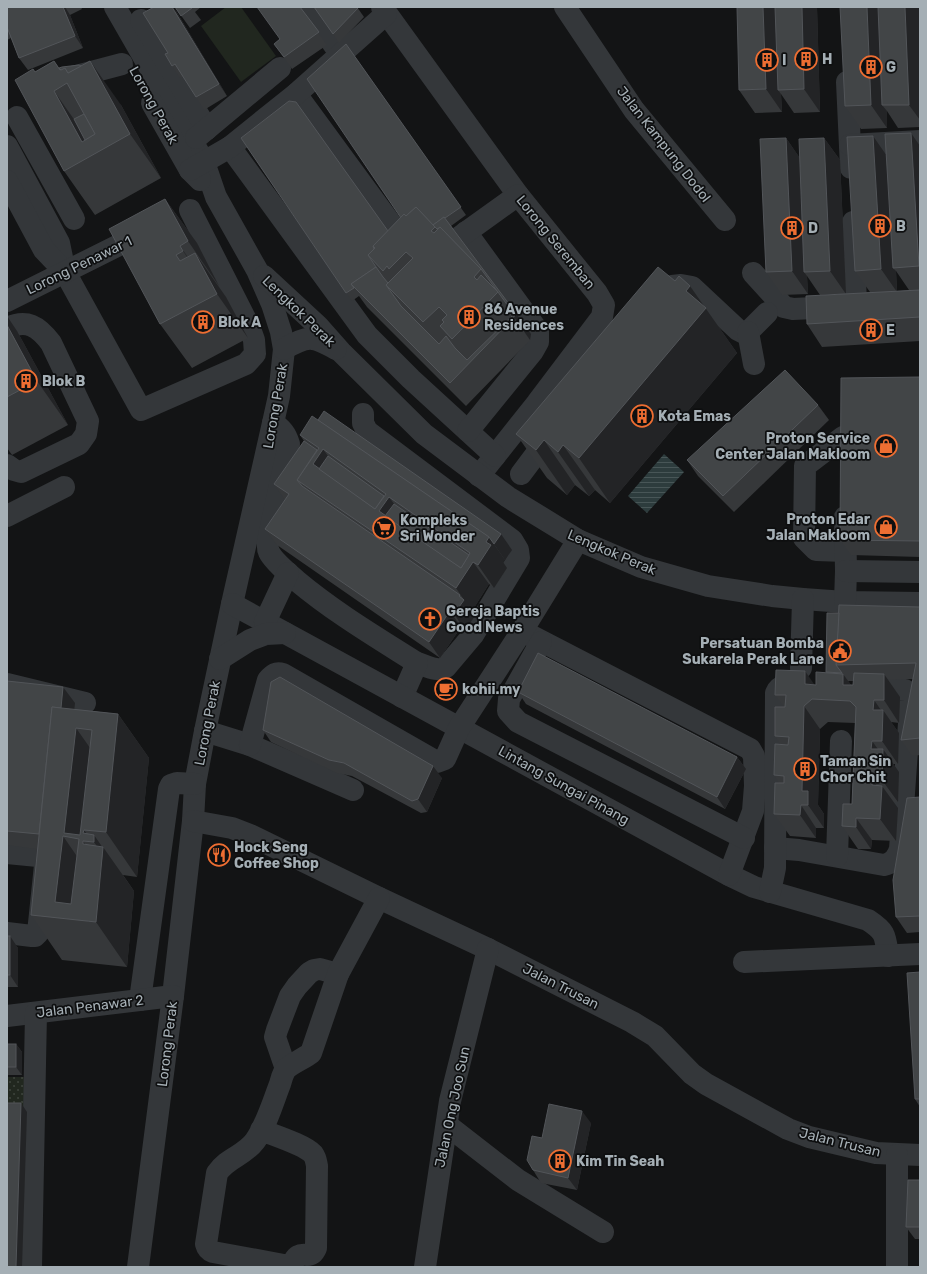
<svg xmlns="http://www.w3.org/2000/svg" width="927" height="1274" font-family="Rubik,sans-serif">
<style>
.green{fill:url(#green-dots)}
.pitch{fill:#21271f}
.water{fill:url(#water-rules)}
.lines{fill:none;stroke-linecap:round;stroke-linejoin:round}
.minor{stroke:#34373a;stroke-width:22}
.wall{fill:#36383a;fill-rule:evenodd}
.shaded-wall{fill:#232426}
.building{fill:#424547;stroke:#525559;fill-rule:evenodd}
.labels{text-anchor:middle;stroke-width:3.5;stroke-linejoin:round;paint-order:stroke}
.poi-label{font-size:14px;font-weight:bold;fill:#a5afb5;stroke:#0e0f10;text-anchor:start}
.street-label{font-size:14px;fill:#a5afb5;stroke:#0e0f10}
</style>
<defs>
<pattern id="green-dots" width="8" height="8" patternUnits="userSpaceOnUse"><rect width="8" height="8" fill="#21271f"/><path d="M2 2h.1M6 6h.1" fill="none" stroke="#3e443d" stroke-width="1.8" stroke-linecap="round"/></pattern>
<pattern id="water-rules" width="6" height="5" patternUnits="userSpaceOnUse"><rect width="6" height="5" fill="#2d3c3d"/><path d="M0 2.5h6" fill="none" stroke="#485657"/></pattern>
</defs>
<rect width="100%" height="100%" fill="#131415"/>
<!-- green -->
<polygon class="green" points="7,1077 25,1077 27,1112 7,1111"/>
<!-- pitch -->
<polygon class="pitch" points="226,7 241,7 276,56 241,82 201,26"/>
<!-- water -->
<polygon class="water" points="664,454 684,472 647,513 628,496"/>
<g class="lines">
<!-- minor -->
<g class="minor">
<polyline points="115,7 204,162 216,197 257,270 272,304 281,332 284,349 279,396 273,423 232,604 205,731 195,784 193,821 173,996 138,1267"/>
<polyline points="307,7 341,55"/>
<polyline points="382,7 518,195 597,293 604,305 602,317 537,403 479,476"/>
<polyline points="565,7 634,110 725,220"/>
<polyline points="141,20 207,129"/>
<polyline points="69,78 122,64"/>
<polyline points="847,82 851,168"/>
<polyline points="296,94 411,251"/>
<polyline points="152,103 190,170 200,180"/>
<polyline points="17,117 74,219"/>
<polyline points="196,138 280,68"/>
<polyline points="850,145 920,141"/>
<polyline points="7,146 59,243 65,272"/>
<polyline points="230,147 367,335 411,379 495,456"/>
<polyline points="190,170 230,147 296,94 386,14"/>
<polyline points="7,181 44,250 65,272 141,410 246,364 255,354 254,340 249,326 190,210"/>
<polyline points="853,222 856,305"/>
<polyline points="466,232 538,331 538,342 533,351 468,431"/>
<polyline points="454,241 518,195"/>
<polyline points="753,273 784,307 793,309 835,307"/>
<polyline points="264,276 318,326 341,352 424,434 508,497 578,540 641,567 708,586 772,596 803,599 845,602 920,603"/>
<polyline points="664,292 672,286 681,285 692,287 738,330 744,333 748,332 767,313"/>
<polyline points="7,301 145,232"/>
<path d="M 7,328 C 27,319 38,326 51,343 L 88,421 L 86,434 L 79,444 L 21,472 L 14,470 L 7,465"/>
<polyline points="748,332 754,364"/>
<path d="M 284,349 C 309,335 312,336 336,349"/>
<path d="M 363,414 L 363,423 L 367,431 L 512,540 L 518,550 L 519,558 L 473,635 L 446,667 C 438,673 425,665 417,663"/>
<path d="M 273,423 C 282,429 286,434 289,444 L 268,540 C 268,544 267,548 269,552 C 273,561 289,574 297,581 C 334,612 376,637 417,663 L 402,697"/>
<polyline points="843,437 805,466 804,538 816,550 845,551"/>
<polyline points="521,474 551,434"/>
<polyline points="7,516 64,487"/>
<polyline points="845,517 846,571 845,602"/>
<polyline points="846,571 920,572"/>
<path d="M 232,604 L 729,875 L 754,887 L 868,920 C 886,932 885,935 888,956"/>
<polyline points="265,622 288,573"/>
<polyline points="522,631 750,749 754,756 755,786 753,811 729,875"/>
<polyline points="541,642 509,699 508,711 518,722 744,838"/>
<polyline points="220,659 250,640 266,634 285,633"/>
<polyline points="801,668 803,599"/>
<polyline points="7,684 85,703"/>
<polyline points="205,731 250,745 353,790"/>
<path d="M 250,745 L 268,680 C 273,674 276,672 283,674 L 437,762 L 445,759 L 459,728 L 522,631 L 578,540"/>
<polyline points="193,821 232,828 250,835 379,898 488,949 632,1022 655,1036 692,1074 706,1084 788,1129 809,1137 876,1153 920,1155"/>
<path d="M 775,848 L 799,850 L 884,865 C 893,863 897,858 900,849 L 911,695 L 905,690 L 866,688"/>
<path d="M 7,853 L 38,856 C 43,858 44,860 45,865 L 38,933 L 35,936 L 32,936 L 7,933"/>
<polyline points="837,856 841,741"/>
<path d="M 770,892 L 775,868 L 776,693 C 780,683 790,686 798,686"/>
<polyline points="744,962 920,954"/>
<polyline points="140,1000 169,789 171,785 177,783 195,784"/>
<polyline points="7,1016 173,996"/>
<polyline points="286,1069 275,1037 277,1030 290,996 297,986 309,973 314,970 320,969 338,974"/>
<polyline points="447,1125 518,1180 603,1232"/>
<path d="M 261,1130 C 273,1135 305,1145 313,1154 C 316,1158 316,1161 317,1166 L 316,1248 C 311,1260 305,1252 298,1256 C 294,1258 294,1264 289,1266 L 213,1252 C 208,1250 207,1248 206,1244 L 217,1173 C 228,1157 244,1156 255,1141 C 266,1126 273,1102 280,1084 C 281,1080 283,1074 285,1070 C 289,1065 305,1058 311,1053 L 338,974 L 379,898"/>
<polyline points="897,1155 897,1267"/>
<polyline points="31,1267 36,1013"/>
<polyline points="425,1267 450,1101 488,949"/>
</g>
</g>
<!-- wall -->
<g class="wall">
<polygon points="7,7 81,7 82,9 70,15 83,48 28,70 19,58 11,38 7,40"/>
<polygon points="175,7 201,7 195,12 201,20 190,28"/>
<polygon points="300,7 327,45 292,69 274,44 280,39"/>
<polygon points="314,7 357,7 364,17 339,43"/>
<polygon points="817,7 820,112 794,113 781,94 782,112 755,113 739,90"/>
<polygon points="920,7 920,127 898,128 887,111 887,128 861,129 845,106"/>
<polygon points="176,11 227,96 204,110 196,97 183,77 180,78 172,66 168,53"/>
<polygon points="346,44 466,215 451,226 531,334 530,340 466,406 367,307 359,296 352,301 241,138 388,231 401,218"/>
<polygon points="54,61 59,68 121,105 161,178 95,215 64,171 35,72"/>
<path d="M 911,133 L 920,146 L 920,341 L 822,347 L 807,324 L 839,294 L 820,295 L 807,276 L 808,294 L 782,295 L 766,272 L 786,138 L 799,157 L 824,138 L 840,160 L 846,294 L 870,292 L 855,271 L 886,155 ZM 896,271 L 909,290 L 897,291 Z"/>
<polygon points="165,199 197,243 219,286 218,286 226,297 248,338 192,368 160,324"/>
<polygon points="690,286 737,353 610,503 595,490 589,496 575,485 567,495 547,478 516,434"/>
<polygon points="7,316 17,331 68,425 12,455 7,448"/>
<polygon points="920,377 920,557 851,555 840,540"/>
<polygon points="818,405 829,420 734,512 698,476 687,460"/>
<polygon points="300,435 512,550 503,562 507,568 494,588 489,584 472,611 475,616 465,630 461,627 440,658 277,545 265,529 285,500 274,484 304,441"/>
<path d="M 920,607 L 920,755 L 912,756 L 901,740 L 913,679 L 888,680 L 900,697 L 899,723 L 891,722 L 899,733 L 898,764 L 893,764 L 899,772 L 898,802 L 893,802 L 898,808 L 896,841 L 872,840 L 871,849 L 858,849 L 842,826 L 852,804 L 855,723 L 828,722 L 820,729 L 818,805 L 824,814 L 824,828 L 816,828 L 816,838 L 790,836 L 774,814 L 779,783 L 774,775 L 780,744 L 775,736 L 784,707 L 775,695 L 816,685 L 826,673 L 839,613 ZM 848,681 L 854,681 L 853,685 L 851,685 Z"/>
<polygon points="7,681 63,687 75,703 74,709 118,714 149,758 137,877 123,875 134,891 127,967 62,960 31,915 37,849 7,845"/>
<polygon points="518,692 737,757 746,769 725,809 526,704"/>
<polygon points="263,730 442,778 427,812 421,813 352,776 337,773 271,742"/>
<polygon points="920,797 920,932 907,933 896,917"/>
<polygon points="7,936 18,948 18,987 7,987"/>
<polygon points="920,972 920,1107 915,1099"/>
<polygon points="7,1044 16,1044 22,1052 22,1075 7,1075"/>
<polygon points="591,1123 577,1190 541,1183 533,1170"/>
<polygon points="920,1180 920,1239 915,1239 906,1227"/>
</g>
<!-- shaded-wall -->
<g class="shaded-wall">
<polygon points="63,7 65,7 70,15 83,48 75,36"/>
<polygon points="172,7 173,7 176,11 227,96 219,84"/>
<polygon points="763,7 778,7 778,90 781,94 782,112 766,89"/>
<polygon points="802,7 817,7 820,112 804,89"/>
<polygon points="867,7 882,7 882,105 887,111 887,128 871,105"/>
<polygon points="905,7 920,7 920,120 909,105"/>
<polygon points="90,61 121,105 161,178 130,134"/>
<polygon points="54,91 85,135 95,153 82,142"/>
<polygon points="911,133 920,146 920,268 919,266"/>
<polygon points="873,136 889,159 893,268 896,271 897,292 881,269"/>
<polygon points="786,138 802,161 804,272 807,276 808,294 792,271"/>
<polygon points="824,138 840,160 846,294 830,271"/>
<polygon points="165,199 197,243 219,286 188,241"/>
<polygon points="180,246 211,290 214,296 183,251"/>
<polygon points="195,253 226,297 248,338 217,294"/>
<polygon points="690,286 737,353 610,503 579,458 686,291"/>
<polygon points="515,312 531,334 530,340 514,317"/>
<polygon points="7,316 17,331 68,425 37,381 7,325"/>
<polygon points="544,440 575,485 567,495 536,450"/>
<polygon points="563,445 595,490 589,496 558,452"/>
<polygon points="323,449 339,472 326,483 313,464"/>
<polygon points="389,497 405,519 392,530 379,511"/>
<polygon points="501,534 512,550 505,560 494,544"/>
<polygon points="489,537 505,560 503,562 507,568 494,588 478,565 486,542"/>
<polygon points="473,562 489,584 472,611 475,616 465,630 454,614 464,600 456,588"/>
<polygon points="450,611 461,627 440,658 429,642"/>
<polygon points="805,671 821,694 805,684"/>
<polygon points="843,674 859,696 843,685"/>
<polygon points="884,674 900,697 899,723 884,700"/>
<polygon points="63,687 75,703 59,851 48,835"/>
<polygon points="874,700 883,713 883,710 899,733 898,764 882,741 873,710"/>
<polygon points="804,706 820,729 818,805 824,814 824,828 808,805 802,791"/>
<polygon points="118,714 149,758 137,877 106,832"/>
<polygon points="76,728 107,772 84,830 93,842 83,841 101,867 103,855 94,842 94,835 103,848 103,847 134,891 127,967 96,922 79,839 64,833"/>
<polygon points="872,741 883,756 883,749 899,772 898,802 882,780 871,749"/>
<polygon points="737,757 746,769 725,809 717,797"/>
<polygon points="433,766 442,778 427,812 418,799"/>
<polygon points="872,779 881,792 882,786 898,808 896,841 880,819 872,785"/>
<polygon points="801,805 816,828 816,838 800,815"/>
<polygon points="856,818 872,840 871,849 856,827"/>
<polygon points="63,836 94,881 89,922 55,902"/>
<polygon points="10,936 18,948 18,987 10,975"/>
<polygon points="16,1044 22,1052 22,1075 16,1067"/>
<polygon points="21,1103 27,1112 22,1267 16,1267"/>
<polygon points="582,1111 591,1123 577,1190 568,1178"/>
</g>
<!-- building -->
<g class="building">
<polygon points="7,7 63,7 75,36 19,58 7,27"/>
<polygon points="154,7 172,7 219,84 196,97 175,64 172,66 165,54 168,53 143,13"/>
<polygon points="175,7 191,7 192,8 181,16"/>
<polygon points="257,7 300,7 319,32 284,57 274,44 280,39"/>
<polygon points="314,7 357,7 358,8 333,34"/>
<polygon points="737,7 763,7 766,89 739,90"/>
<polygon points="775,7 802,7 804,89 778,90"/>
<polygon points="840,7 867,7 871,105 845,106"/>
<polygon points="878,7 905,7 909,105 882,105"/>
<polygon points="346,44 461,207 445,218 444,217 433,225 416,207 406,216 404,214 401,218 307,79"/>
<path d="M 54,61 L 60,70 L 65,68 L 68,73 L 90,61 L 130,134 L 64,171 L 15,80 L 33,69 L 35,72 ZM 67,83 L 95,134 L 82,142 L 54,91 Z"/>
<polygon points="79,65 81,66 68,73 65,68 61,70 59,68 62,67"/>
<polygon points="289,101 296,102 388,231 373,246 374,249 368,255 376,267 351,284 354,288 346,293 241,138"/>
<polygon points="84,114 95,134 85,140 74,119"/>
<polygon points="911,133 919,266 893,268 885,134"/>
<polygon points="873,136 881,269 855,271 847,137"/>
<polygon points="786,138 792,271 766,272 760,139"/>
<polygon points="824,138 830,271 804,272 799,139"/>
<polygon points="165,199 188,241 180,246 183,251 176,255 180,261 195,253 217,294 160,324 109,229"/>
<polygon points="416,207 435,227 431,231 434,233 440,227 481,269 474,277 477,280 481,275 498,292 452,339 440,326 444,322 442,320 447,315 439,307 423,322 386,285 413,258 406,252 389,269 387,266 383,271 368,255 375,248 373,246 404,214 406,216"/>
<polygon points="444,217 515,312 514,317 450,383 351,284 376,267 383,277 388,283 386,285 401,306 439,344 446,336 455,348 467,360 514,314 481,269 440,227 437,229 433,225"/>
<polygon points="658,267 675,281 679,276 690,286 686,291 706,308 579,458 563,445 558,452 544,440 536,450 516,434"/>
<polygon points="920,290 920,317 807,324 806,296"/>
<polygon points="7,325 37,381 7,397"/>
<polygon points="785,370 818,405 723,496 687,460"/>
<polygon points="920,377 920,541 840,540 841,378"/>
<polygon points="324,411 501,534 494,544 489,537 318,420"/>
<path d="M 312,416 L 489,537 L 486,542 L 491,545 L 478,565 L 473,562 L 456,588 L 297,480 L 319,448 L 300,435 ZM 323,449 L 386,494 L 375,509 L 313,464 ZM 389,497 L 470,553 L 461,568 L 379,511 Z"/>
<polygon points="304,441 317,450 297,480 302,486 460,595 459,596 464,600 454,614 450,611 429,642 265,529 289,494 274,484"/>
<polygon points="328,456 384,496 375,509 319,469"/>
<polygon points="394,504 469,555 461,568 385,516"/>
<polygon points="839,605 920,607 920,738 901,740 916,663 836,665"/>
<polygon points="827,613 839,613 836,665 842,673 826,672"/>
<polygon points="538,653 737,757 717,797 518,692"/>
<polygon points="776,670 805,671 805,684 816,685 816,672 843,674 843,685 853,685 854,673 884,674 884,700 874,700 873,710 883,710 882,741 872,741 871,749 883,749 882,780 872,779 872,785 882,786 880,819 856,818 856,827 842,826 843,804 852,804 856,707 850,701 812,699 804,706 802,791 808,791 808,805 801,805 800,815 774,814 775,783 784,783 784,776 774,775 775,744 788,745 789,737 775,736 775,707 785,707 786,695 775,695"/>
<polygon points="280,677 433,766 418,799 412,801 344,763 329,760 263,730 271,682"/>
<polygon points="7,681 63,687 61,708 52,707 39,834 7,831"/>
<path d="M 52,707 L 118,714 L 106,832 L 84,830 L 83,833 L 94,835 L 94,842 L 83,841 L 83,844 L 103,847 L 96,922 L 31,915 ZM 76,728 L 92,730 L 80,835 L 64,833 ZM 63,836 L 79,839 L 71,904 L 55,902 Z"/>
<polygon points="920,797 920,916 896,917 893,880 907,798"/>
<rect x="7" y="936" width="3" height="39"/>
<polygon points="920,972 920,1099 915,1099 907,973"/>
<rect x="7" y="1044" width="9" height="23"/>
<polygon points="7,1103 21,1103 16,1267 7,1267"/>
<polygon points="549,1104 582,1111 568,1178 533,1170 527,1160 532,1136 542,1138"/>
<polygon points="908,1180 920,1180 920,1227 906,1227"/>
</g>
<!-- icons -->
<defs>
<g id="building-ring" transform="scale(1.15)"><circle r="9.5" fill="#0e0f10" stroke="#ee6e32" stroke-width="1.5"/><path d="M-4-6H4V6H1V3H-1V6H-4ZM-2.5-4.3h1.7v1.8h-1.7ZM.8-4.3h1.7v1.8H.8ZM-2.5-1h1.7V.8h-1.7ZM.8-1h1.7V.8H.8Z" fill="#ee6e32"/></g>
<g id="shop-ring" transform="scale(1.15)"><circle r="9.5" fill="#0e0f10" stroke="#ee6e32" stroke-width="1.5"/><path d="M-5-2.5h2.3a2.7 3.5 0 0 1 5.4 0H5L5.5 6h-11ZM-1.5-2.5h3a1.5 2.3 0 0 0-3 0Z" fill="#ee6e32"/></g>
<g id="supermarket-ring" transform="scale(1.15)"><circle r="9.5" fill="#0e0f10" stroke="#ee6e32" stroke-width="1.5"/><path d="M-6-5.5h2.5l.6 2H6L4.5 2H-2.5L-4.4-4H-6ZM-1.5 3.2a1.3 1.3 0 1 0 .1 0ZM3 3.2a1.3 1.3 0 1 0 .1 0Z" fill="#ee6e32"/></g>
<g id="church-ring" transform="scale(1.15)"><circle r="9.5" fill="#0e0f10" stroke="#ee6e32" stroke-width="1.5"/><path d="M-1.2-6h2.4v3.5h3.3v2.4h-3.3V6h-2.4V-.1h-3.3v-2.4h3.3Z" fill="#ee6e32"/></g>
<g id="civic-ring" transform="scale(1.15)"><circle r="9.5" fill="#0e0f10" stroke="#ee6e32" stroke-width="1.5"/><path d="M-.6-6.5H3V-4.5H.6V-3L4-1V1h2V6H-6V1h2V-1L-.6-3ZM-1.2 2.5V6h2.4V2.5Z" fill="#ee6e32"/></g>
<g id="cafe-ring" transform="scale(1.15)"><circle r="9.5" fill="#0e0f10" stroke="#ee6e32" stroke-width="1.5"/><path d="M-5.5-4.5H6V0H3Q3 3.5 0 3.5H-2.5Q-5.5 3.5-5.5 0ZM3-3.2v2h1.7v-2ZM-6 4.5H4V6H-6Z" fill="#ee6e32"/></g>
<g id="restaurant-ring" transform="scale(1.15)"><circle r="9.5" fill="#0e0f10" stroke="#ee6e32" stroke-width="1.5"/><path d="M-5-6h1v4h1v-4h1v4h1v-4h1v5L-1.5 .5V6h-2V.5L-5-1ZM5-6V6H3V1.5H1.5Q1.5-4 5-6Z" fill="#ee6e32"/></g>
</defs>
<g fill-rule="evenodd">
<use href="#building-ring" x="806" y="59"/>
<use href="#building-ring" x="767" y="60"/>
<use href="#building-ring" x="871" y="67"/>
<use href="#building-ring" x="880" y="226"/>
<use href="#building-ring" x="792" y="228"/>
<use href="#building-ring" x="469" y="317"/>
<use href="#building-ring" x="203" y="322"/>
<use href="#building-ring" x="871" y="330"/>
<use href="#building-ring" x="26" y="381"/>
<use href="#building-ring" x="642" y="416"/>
<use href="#shop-ring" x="886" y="446"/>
<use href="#shop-ring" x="886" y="527"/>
<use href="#supermarket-ring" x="384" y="528"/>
<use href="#church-ring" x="430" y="619"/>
<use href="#civic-ring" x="840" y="651"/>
<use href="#cafe-ring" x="446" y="689"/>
<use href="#building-ring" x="805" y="769"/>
<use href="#restaurant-ring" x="219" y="855"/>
<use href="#building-ring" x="560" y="1161"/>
</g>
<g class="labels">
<!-- poi labels -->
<g class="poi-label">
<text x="822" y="64">H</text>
<text x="782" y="65">I</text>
<text x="886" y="72">G</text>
<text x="896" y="231">B</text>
<text x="808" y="233">D</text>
<text x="484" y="314">86 Avenue<tspan x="484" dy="16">Residences</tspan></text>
<text x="218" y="327">Blok A</text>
<text x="886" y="335">E</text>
<text x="42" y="386">Blok B</text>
<text x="658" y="421">Kota Emas</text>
<text x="870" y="443" text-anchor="end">Proton Service<tspan x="870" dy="16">Center Jalan Makloom</tspan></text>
<text x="870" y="524" text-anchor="end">Proton Edar<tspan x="870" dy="16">Jalan Makloom</tspan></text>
<text x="400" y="525">Kompleks<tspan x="400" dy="16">Sri Wonder</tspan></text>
<text x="446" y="616">Gereja Baptis<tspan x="446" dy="16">Good News</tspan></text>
<text x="824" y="648" text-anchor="end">Persatuan Bomba<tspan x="824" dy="16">Sukarela Perak Lane</tspan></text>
<text x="462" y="694">kohii.my</text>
<text x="820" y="766">Taman Sin<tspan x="820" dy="16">Chor Chit</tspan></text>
<text x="234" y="852">Hock Seng<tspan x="234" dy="16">Coffee Shop</tspan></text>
<text x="576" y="1166">Kim Tin Seah</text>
</g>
<!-- street labels -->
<g class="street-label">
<text transform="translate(154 105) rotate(61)" y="5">Lorong Perak</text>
<text transform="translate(664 144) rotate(52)" y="5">Jalan Kampung Dodol</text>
<text transform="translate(556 242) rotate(51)" y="5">Lorong Seremban</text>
<text transform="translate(79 265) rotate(-26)" y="5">Lorong Penawar 1</text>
<text transform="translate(299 311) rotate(44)" y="5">Lengkok Perak</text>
<text transform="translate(275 406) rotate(-80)" y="5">Lorong Perak</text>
<text transform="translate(612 552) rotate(23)" y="5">Lengkok Perak</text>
<text transform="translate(207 723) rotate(-79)" y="5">Lorong Perak</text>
<text transform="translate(564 785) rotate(29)" y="5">Lintang Sungai Pinang</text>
<text transform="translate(561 986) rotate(27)" y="5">Jalan Trusan</text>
<text transform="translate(90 1006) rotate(-7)" y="5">Jalan Penawar 2</text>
<text transform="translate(167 1044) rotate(-83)" y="5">Lorong Perak</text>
<text transform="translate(452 1107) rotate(-78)" y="5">Jalan Ong Joo Sun</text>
<text transform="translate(840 1142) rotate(14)" y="5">Jalan Trusan</text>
</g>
</g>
<!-- border -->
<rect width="927" height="1274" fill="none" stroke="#a5afb5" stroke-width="16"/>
</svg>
